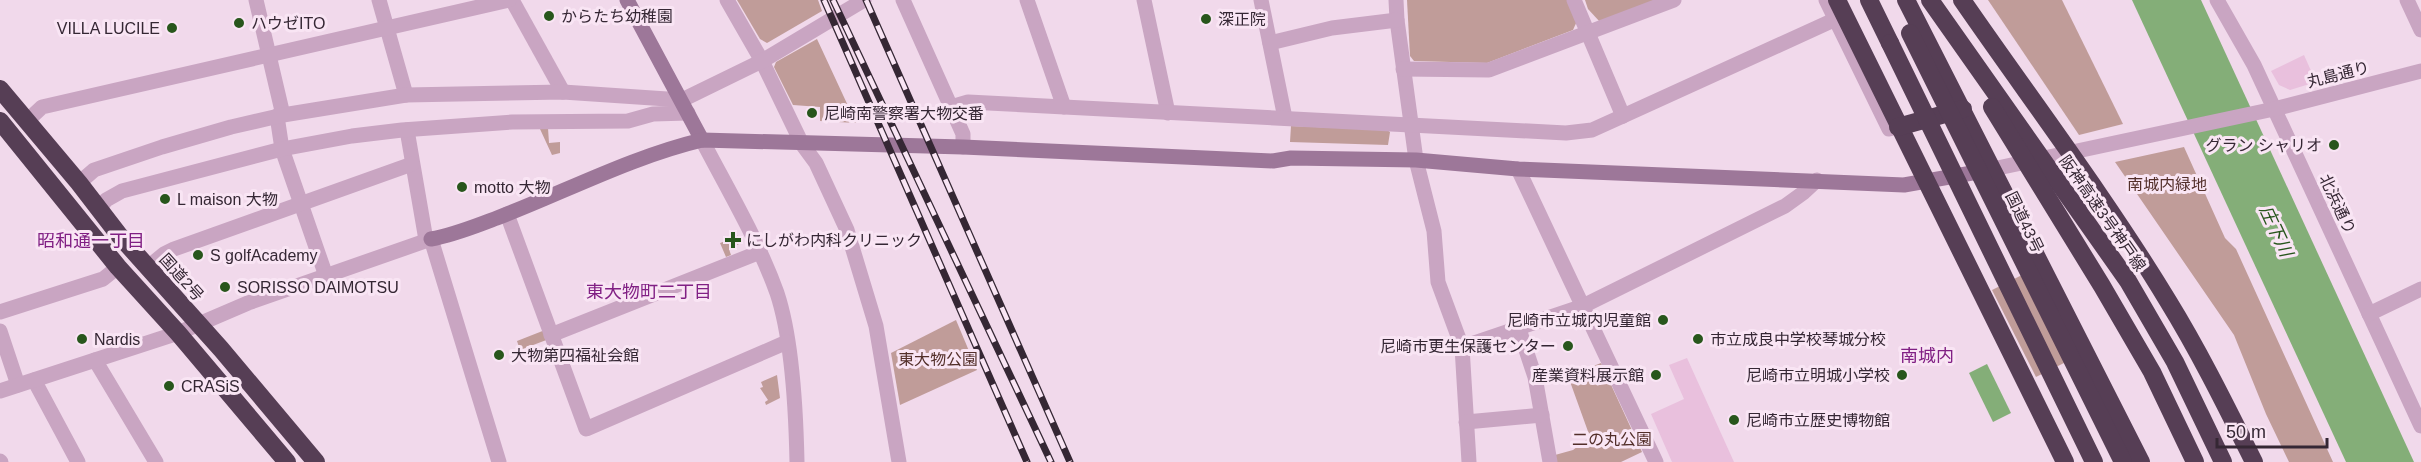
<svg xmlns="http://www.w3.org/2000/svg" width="2421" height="462" font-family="Arial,'Noto Sans JP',sans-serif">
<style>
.green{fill:#c09c99}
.plaza{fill:#e9c0dd}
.water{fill:#84ae78}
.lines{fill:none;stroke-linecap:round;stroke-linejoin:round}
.street{stroke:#c9a5c2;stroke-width:15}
.secondary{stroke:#9d7799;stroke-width:15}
.highway{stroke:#563e55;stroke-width:18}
.rail-casing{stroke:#352734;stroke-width:7}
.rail{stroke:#f9e5f4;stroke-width:4.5;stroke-dasharray:14;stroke-linecap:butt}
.highway-bridge{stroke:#563e55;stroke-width:18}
.poi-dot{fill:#28561c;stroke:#f9e5f4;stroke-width:2}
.labels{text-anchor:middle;stroke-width:6;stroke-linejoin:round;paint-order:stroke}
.poi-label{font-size:16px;fill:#352734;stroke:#f9e5f4;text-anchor:start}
.street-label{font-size:16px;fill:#352734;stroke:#f9e5f4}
.park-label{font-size:16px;fill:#532f2a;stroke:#f9e5f4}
.water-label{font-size:18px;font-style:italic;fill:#28561c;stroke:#f9e5f4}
.neighbourhood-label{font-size:18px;fill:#812084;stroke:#f9e5f4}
</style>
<rect width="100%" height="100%" fill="#f1d9eb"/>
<!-- green -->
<g class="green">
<polygon points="737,0 818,0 822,11 767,43 760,39"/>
<polygon points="1407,0 1568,0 1577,21 1573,30 1487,63 1414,61 1410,56"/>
<polygon points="1585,0 1658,0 1600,22 1588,9"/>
<polygon points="1988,0 2062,0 2123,124 2079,135"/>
<polygon points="817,39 856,123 820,121 820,107 793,105 774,67 776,62"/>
<polygon points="1291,126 1387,130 1390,132 1388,145 1290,142"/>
<polygon points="548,128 549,143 560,142 560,153 552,155 540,129"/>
<polygon points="2184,147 2225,238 2236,249 2333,462 2289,462 2266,414 2234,335 2115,162"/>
<polygon points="735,231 741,243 729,249 731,255 726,257 720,243 734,238 733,233"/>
<polygon points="2024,274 2068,361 2036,377 1992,290"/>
<polygon points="956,320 977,370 900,405 891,353"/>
<polygon points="545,330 549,339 520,350 517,341"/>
<polygon points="1601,363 1642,452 1621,462 1556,462 1555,455 1573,450 1590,437 1568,376"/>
<polygon points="777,375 780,398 766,405 765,402 768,400 760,388 763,387 761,382"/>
</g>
<!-- plaza -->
<g class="plaza">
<polygon points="2304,55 2316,82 2290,90 2279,85 2271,71"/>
<polygon points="1687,358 1734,462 1672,462 1651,414 1684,399 1669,365"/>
</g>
<!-- water -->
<g class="water">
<polygon points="2132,0 2201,0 2414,462 2346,462"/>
<polygon points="1987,364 2011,413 1993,422 1969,373"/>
</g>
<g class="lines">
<!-- street -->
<g class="street">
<polyline points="256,0 283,115"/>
<polyline points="379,0 406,95"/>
<polyline points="512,0 563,92"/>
<polyline points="727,0 762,61 802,144 816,163 847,230 876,326 899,462"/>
<polyline points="903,0 963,134 963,147"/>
<polyline points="1027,0 1064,107"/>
<polyline points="1144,0 1168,113"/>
<polyline points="1261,0 1285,118"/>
<polyline points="1396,0 1397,20 1416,160 1434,231 1438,282 1462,347 1469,462"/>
<polyline points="1574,0 1623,116"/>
<polyline points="1826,0 1889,129 1898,127"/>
<polyline points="2217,0 2254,65 2421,426"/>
<polyline points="2407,0 2421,30"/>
<polyline points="1270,43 1332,28 1397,20"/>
<polyline points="1403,69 1489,70 1674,0"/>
<polyline points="951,107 968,102 1566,133 1592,130 1623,116 1836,19"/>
<polyline points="277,116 282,149 326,276"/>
<polyline points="27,121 42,107 509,0"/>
<polyline points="407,130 426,240"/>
<path d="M 702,140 C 728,190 758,240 777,293 C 792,338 796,414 797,462"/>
<polyline points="1518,169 1656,462"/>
<polyline points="1993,169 2274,109 2421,71"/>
<polyline points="79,183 94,170 162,147 231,127 283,115 406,95 563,92 682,100 762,61 864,0"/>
<polyline points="100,208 106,200 122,191 282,149 352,136 402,130 512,122 628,121 653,114 688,113"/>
<polyline points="507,214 586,429 787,342"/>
<polyline points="147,268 164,254 174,249 412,164"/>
<polyline points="0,312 103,279 118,267"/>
<polyline points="2369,314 2421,289"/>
<polyline points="1519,329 1535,377 1550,462"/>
<polyline points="0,331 18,385"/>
<polyline points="551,335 760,252"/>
<polyline points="1462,347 1583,306 1785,206 1803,193 1817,180"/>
<polyline points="95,360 156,462"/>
<polyline points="34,380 78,462"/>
<polyline points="0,391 178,333 248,303 431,239 499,462"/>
<polyline points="1466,422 1542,415"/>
<polyline points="0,461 1,462"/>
</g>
<!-- secondary -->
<g class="secondary">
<polyline points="627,0 702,140"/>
<path d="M 431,239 C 454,235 475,226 497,218 C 565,192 631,157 702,140 L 963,147 L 1273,161 L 1291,158 L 1416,160 L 1518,169 L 1904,185 L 1989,170"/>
</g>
<!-- highway -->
<g class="highway">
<polyline points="1837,0 2065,462"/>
<polyline points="1869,0 1890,43"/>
<polyline points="1906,0 2141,462"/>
<polyline points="0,89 79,183 119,235 221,349 316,462"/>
<polyline points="0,121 118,267 178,333 287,462"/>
<polyline points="1898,127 1963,109"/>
</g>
<!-- rail casing -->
<g class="rail-casing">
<g id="rail">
<polyline points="824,0 1027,462"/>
<polyline points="833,0 1051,462"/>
<polyline points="866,0 1070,462"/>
</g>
</g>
<!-- rail -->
<use href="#rail" class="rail"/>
<!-- highway-bridge -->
<g class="highway-bridge">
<polyline points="1930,0 2128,281 2175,362 2223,462"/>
<path d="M 1962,0 C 2031,100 2105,197 2168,301 C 2200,353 2227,408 2254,462"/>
<polyline points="1910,33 2123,462"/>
<polyline points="1890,43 2094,462"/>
<polyline points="1992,107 2102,286 2152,372 2195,462"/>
</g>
</g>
<!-- markers -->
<g class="poi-dot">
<circle cx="549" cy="16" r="6"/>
<circle cx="1206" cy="19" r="6"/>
<circle cx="239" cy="23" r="6"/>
<circle cx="172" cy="28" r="6"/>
<circle cx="812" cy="113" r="6"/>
<circle cx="2334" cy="145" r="6"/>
<circle cx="462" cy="187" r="6"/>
<circle cx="165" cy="199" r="6"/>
<path d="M730 231h6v6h6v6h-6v6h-6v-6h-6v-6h6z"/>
<circle cx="198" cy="255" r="6"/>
<circle cx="225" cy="287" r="6"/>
<circle cx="1663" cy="320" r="6"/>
<circle cx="82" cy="339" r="6"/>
<circle cx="1698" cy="339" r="6"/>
<circle cx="1568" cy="346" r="6"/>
<circle cx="499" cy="355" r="6"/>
<circle cx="1656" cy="375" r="6"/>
<circle cx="1902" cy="375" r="6"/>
<circle cx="169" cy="386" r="6"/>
<circle cx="1734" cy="420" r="6"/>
</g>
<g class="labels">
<!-- poi labels -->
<g class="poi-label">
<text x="561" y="22">からたち幼稚園</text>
<text x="1218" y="25">深正院</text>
<text x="251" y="29">ハウゼITO</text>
<text x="160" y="34" text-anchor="end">VILLA LUCILE</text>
<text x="824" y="119">尼崎南警察署大物交番</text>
<text x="2322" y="151" text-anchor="end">グラン シャリオ</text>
<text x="474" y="193">motto 大物</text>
<text x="177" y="205">L maison 大物</text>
<text x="746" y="246">にしがわ内科クリニック</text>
<text x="210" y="261">S golfAcademy</text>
<text x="237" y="293">SORISSO DAIMOTSU</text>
<text x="1651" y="326" text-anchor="end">尼崎市立城内児童館</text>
<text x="94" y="345">Nardis</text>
<text x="1710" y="345">市立成良中学校琴城分校</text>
<text x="1556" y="352" text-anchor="end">尼崎市更生保護センター</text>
<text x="511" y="361">大物第四福祉会館</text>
<text x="1644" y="381" text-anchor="end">産業資料展示館</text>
<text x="1890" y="381" text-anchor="end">尼崎市立明城小学校</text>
<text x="181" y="392">CRASiS</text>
<text x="1746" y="426">尼崎市立歴史博物館</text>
</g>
<!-- street labels -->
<g class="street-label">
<text transform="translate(2338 74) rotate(-14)" y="6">丸島通り</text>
<text transform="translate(2338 204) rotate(65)" y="6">北浜通り</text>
<text transform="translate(2103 213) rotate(55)" y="6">阪神高速3号神戸線</text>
<text transform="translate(2025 222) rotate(64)" y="6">国道43号</text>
<text transform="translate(182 277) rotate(48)" y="6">国道2号</text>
</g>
<!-- park labels -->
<g class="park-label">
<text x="2167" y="190">南城内緑地</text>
<text x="938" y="365">東大物公園</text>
<text x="1612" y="445">二の丸公園</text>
</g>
<!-- water labels -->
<g class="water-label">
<text transform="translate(2276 231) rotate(65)" y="6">庄下川</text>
</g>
<!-- neighbourhood labels -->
<g class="neighbourhood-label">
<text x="91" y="247">昭和通一丁目</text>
<text x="649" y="298">東大物町二丁目</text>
<text x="1927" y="362">南城内</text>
</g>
</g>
<!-- scale -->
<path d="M2217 438v9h110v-9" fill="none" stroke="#352734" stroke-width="3"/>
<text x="2226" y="438" font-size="18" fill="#352734" stroke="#f9e5f4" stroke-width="4.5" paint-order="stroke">50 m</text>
</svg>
